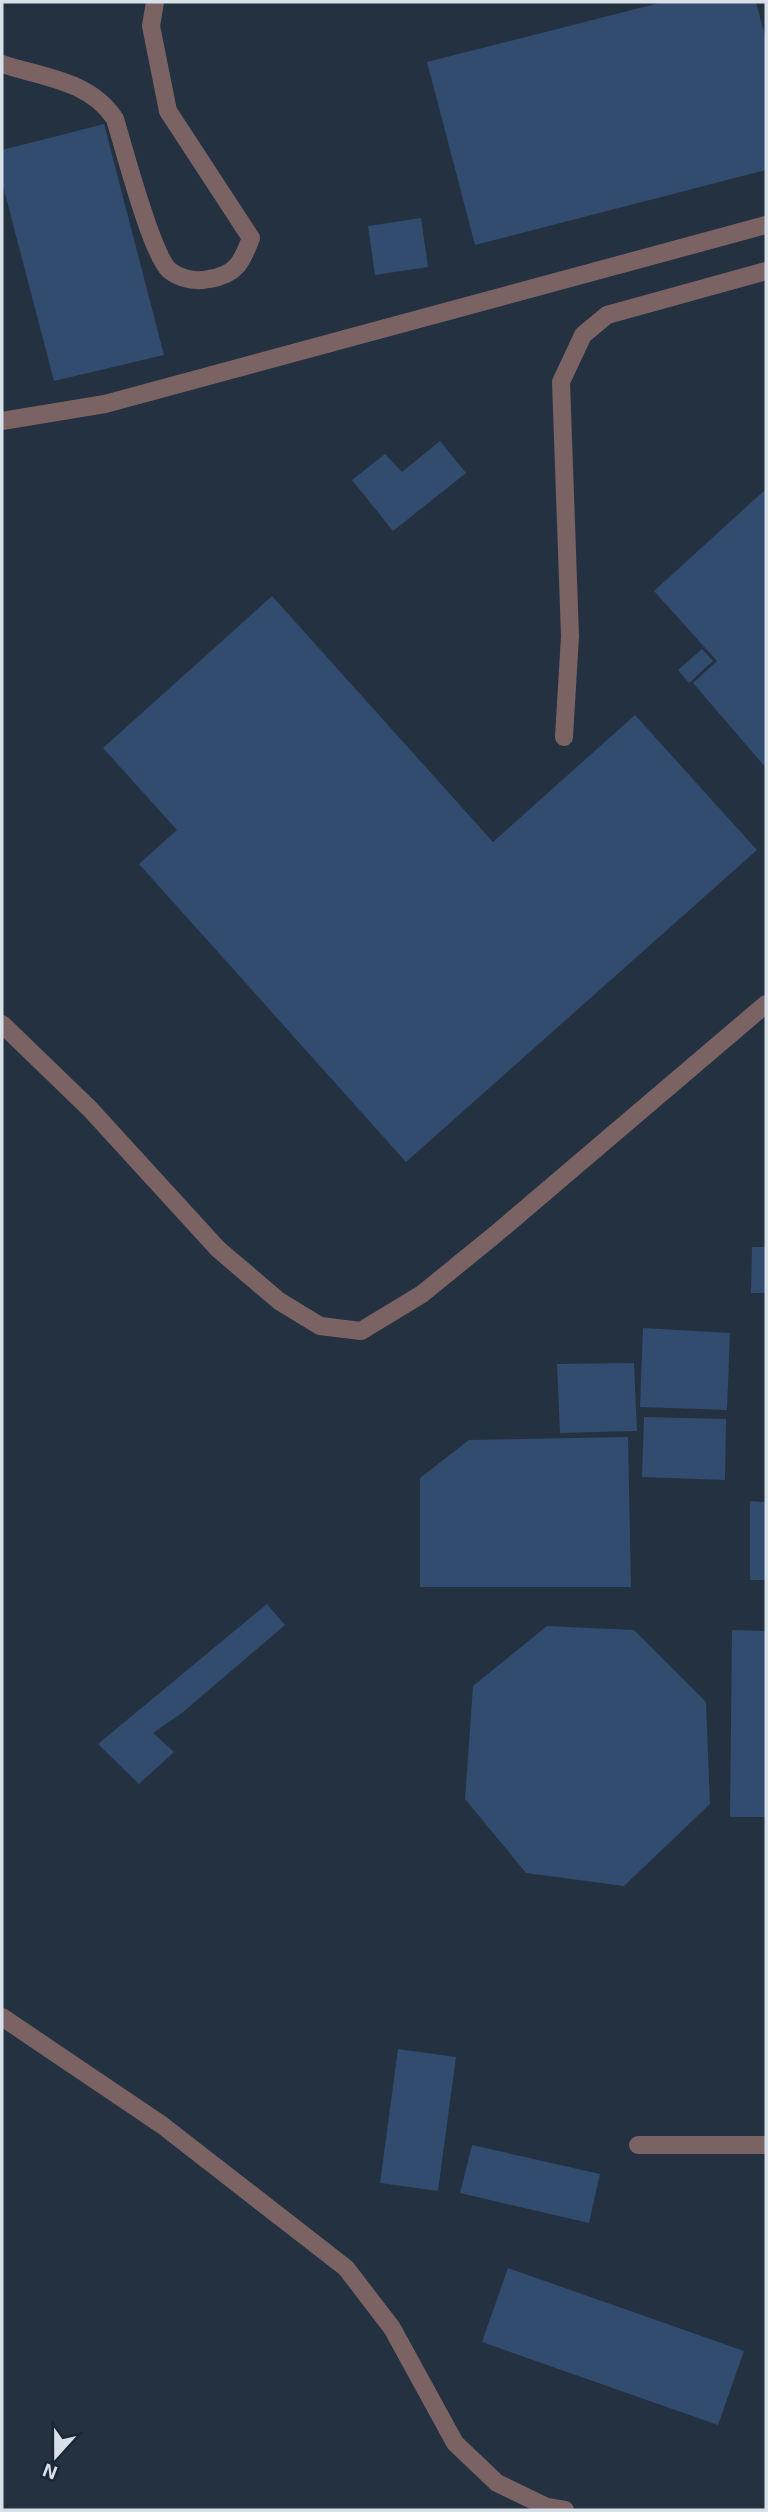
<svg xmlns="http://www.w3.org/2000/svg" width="768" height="2512" font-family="'Exo 2',sans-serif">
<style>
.building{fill:#314c6f}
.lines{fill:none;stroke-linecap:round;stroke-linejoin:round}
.lane{stroke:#7b6364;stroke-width:18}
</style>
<rect width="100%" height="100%" fill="#243141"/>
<!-- building -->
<g class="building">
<polygon points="663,2 756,2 766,40 766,170 475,245 427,62"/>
<polygon points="104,124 164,355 54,381 2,182 2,150"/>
<polygon points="421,218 428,267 375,275 368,226"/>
<polygon points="440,441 466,473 393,531 352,480 385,454 402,472"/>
<polygon points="766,489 766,768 693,683 717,661 654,591"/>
<polygon points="272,596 493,842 635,715 757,850 406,1162 139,864 177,830 103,748"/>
<polygon points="702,649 713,661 689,683 678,670"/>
<polygon points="752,1247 766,1247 766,1293 751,1293"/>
<polygon points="643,1328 730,1333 727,1410 640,1407"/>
<polygon points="634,1363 637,1431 560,1433 557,1364"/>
<polygon points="644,1417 726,1419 725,1480 642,1477"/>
<polygon points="628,1437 631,1587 420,1587 420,1478 469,1440"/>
<polygon points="750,1501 766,1502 766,1580 750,1580"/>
<polygon points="267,1604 285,1625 183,1712 153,1733 174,1752 139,1784 98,1744"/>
<polygon points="547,1626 634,1630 706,1702 710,1804 624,1886 526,1873 465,1799 473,1686"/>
<polygon points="732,1630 766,1631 766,1817 730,1817"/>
<polygon points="398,2049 456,2057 438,2191 380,2183"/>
<polygon points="472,2145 600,2174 589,2223 460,2193"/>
<polygon points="508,2268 744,2351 718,2425 482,2342"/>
</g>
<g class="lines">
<!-- lane -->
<g class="lane">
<path d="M 2,64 C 41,77 90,80 115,119 C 124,148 151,253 169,270 C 180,279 196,282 209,279 C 236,275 242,262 251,238 L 168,111 L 151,26 L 155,2"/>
<polyline points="2,421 105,404 766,225"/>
<polyline points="564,737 570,636 561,382 583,335 607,315 766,271"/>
<polyline points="2,1024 90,1109 218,1249 279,1301 320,1326 361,1331 422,1294 497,1233 766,1004"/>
<polyline points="2,2017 162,2125 346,2268 392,2328 455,2443 497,2483 547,2507 565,2510"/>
<polyline points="638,2145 766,2145"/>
</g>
</g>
<!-- border -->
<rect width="768" height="2512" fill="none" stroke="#d7dfe9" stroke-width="7"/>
<!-- north arrow -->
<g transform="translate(56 2456) rotate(201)" stroke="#1b2737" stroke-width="5" paint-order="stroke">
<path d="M0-5L12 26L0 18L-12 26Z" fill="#d7dfe9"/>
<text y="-10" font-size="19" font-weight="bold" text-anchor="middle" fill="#d7dfe9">N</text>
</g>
</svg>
